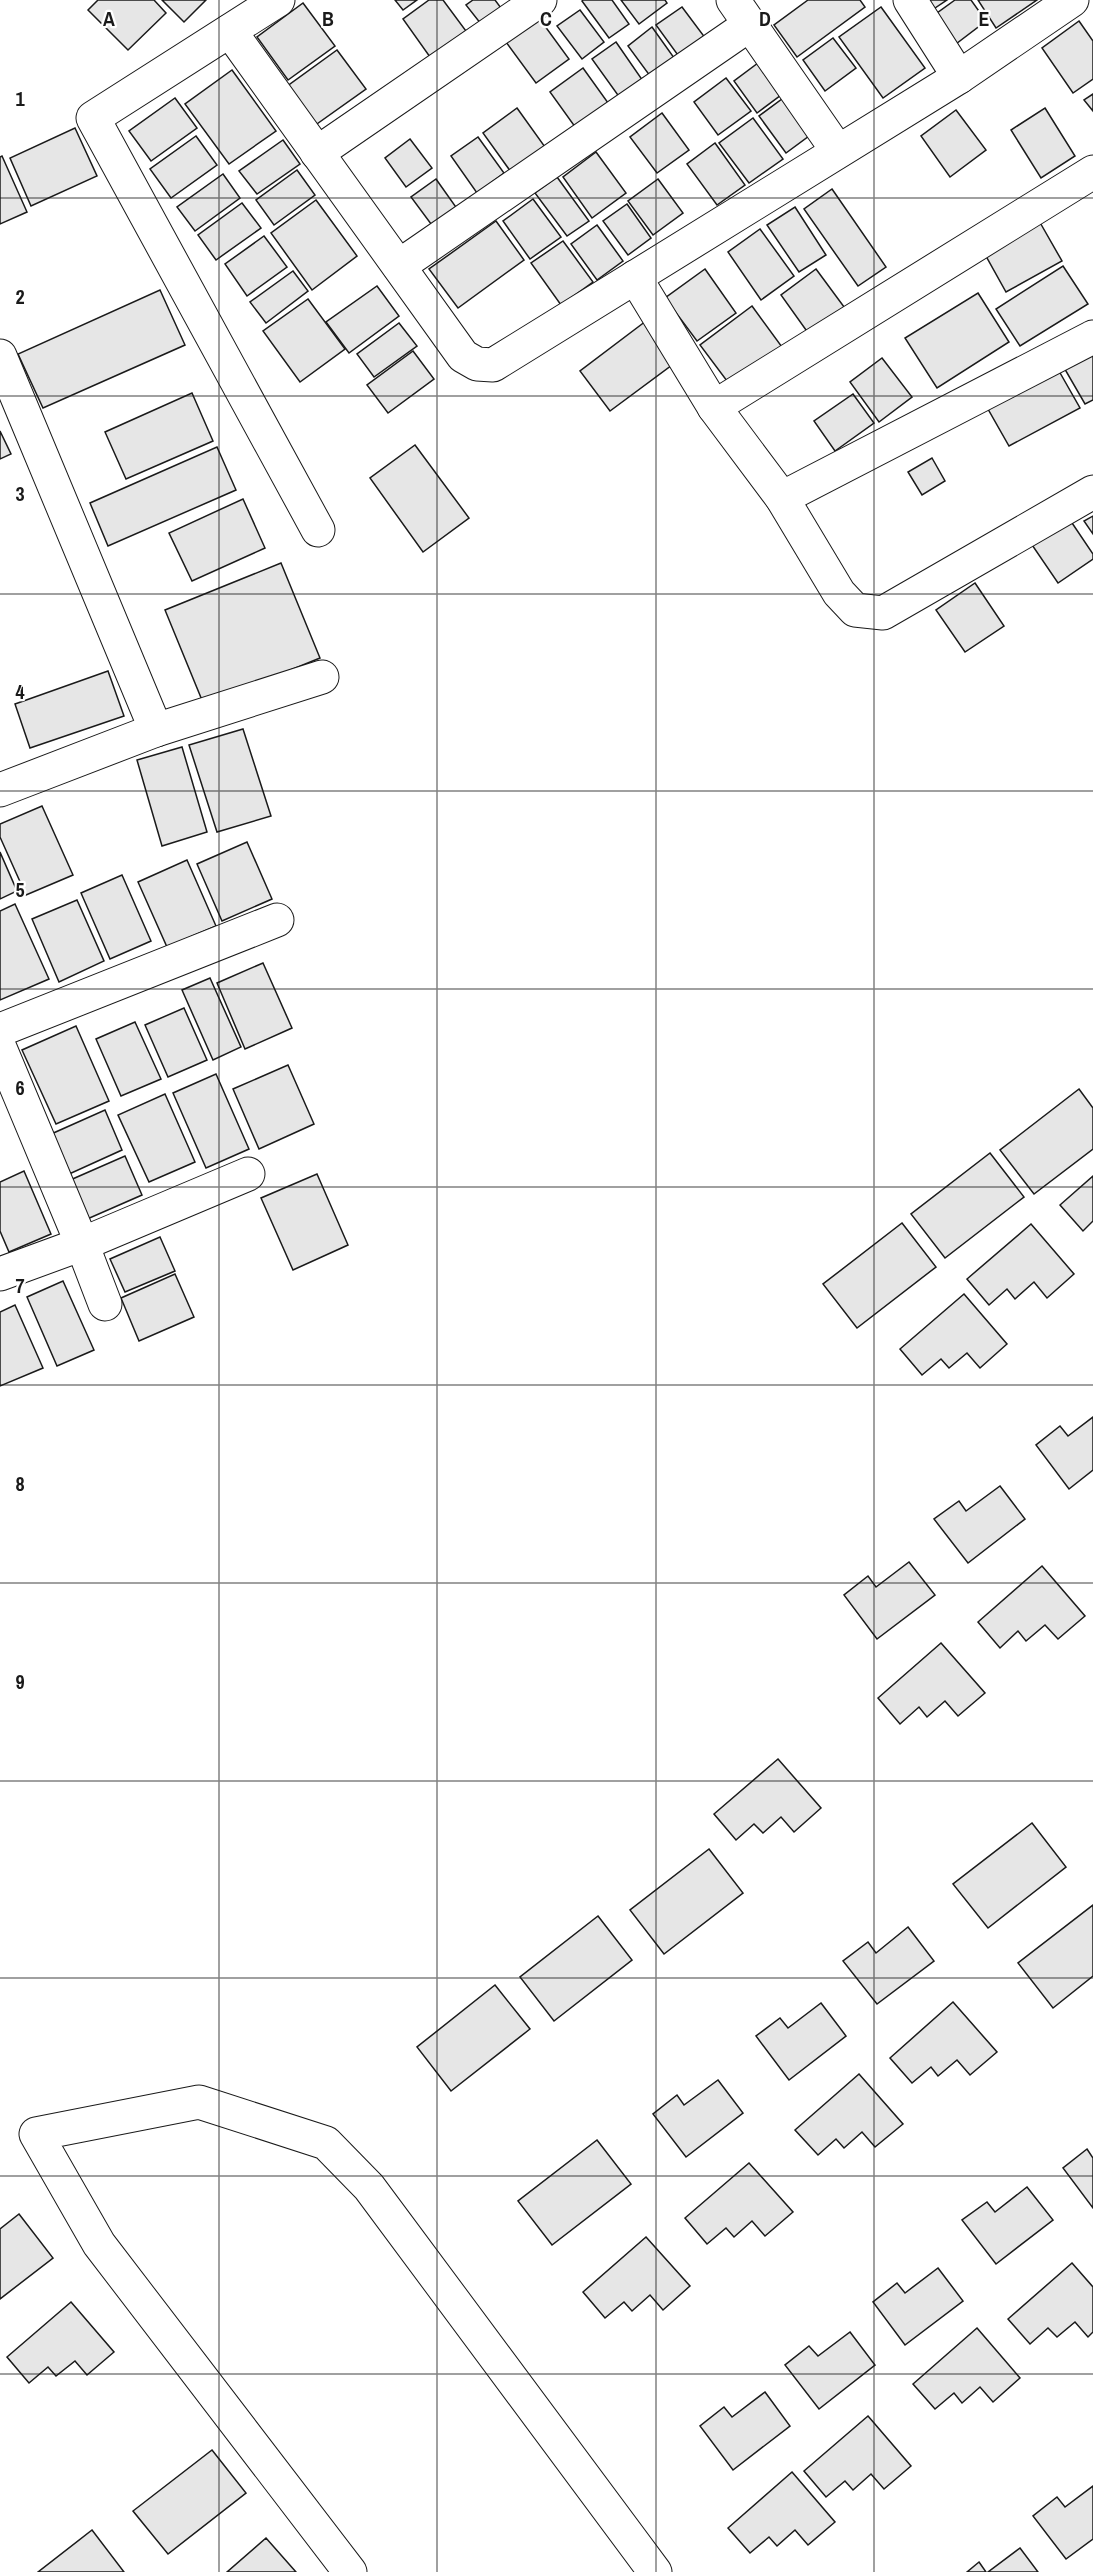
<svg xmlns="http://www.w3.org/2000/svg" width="1093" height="2572" font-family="'Archivo Narrow',sans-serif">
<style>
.building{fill:#e6e6e6;stroke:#1a1a1a;stroke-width:1.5}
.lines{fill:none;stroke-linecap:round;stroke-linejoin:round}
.street-casing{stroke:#1a1a1a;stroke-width:35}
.street{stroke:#fff;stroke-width:33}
.grid{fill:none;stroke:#1a1a1a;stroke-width:1.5;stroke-opacity:0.55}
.grid-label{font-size:20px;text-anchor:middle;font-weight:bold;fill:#1a1a1a;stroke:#fff;stroke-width:4.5;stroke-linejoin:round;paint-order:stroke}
</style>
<rect width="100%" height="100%" fill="#fff"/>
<!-- building -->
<g class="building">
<polygon points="98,0 154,0 166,13 128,50 88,10"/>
<polygon points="162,0 206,0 184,22"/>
<polygon points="395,0 417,0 403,10"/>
<polygon points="429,0 443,0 466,31 430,57 403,19"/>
<polygon points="473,0 495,0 501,8 481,24 466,5"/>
<polygon points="583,0 612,0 629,24 609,38 582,1"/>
<polygon points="621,0 665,0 667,3 639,24"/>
<polygon points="808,0 860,0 865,7 797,57 774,25"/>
<polygon points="926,0 947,0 932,10"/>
<polygon points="955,0 971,0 986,21 948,50 926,21"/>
<polygon points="978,0 1037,0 996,28"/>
<polygon points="303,3 335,46 288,80 257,37"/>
<polygon points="682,7 706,39 680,58 656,25"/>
<polygon points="881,7 925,68 883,98 839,37"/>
<polygon points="580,10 604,42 582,59 557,26"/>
<polygon points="539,18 569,59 536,83 506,42"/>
<polygon points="1079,21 1093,41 1093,79 1073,93 1042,48"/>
<polygon points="652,27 677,62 653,80 628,46"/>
<polygon points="833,38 856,68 825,91 803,60"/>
<polygon points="616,42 643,81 620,98 592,59"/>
<polygon points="337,50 366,89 314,126 286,87"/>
<polygon points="762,60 785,92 757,113 734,81"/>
<polygon points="583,68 611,107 578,131 550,92"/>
<polygon points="232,70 276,131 229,164 185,104"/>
<polygon points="726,78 751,111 718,135 694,102"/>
<polygon points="1093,94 1093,111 1084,100"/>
<polygon points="786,96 813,133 786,153 759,116"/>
<polygon points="175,98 197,128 151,161 129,131"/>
<polygon points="517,108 545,147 511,172 483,133"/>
<polygon points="1045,108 1075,156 1041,178 1011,130"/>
<polygon points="956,110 986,150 950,177 921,136"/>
<polygon points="662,113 689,150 657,173 630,137"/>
<polygon points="753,118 783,159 749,183 719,143"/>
<polygon points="75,128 97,176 31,206 10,158"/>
<polygon points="196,136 217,165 171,198 150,169"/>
<polygon points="478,137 504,173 477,193 451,156"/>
<polygon points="410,139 432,168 406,187 385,158"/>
<polygon points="283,140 300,164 257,194 239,171"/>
<polygon points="715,143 745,185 717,205 687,164"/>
<polygon points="596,152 626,193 592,218 563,177"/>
<polygon points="2,156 27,212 0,224 0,157"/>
<polygon points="297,170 315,195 274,225 256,200"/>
<polygon points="223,174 240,198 195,231 177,207"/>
<polygon points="557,177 589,221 567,236 535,193"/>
<polygon points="436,179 458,210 434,228 411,197"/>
<polygon points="658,179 683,213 653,235 628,201"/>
<polygon points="832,189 886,267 858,286 804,209"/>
<polygon points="533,199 561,237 530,259 503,221"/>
<polygon points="316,200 357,256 312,290 271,233"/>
<polygon points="242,203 261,228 216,260 198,235"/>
<polygon points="627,204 651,238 628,255 603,221"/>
<polygon points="795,207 826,255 799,272 767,225"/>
<polygon points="1038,219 1062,261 1006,292 982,249"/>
<polygon points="496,221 524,260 458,308 429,269"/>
<polygon points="597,225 623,261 597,280 571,244"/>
<polygon points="760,229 794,276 761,300 728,252"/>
<polygon points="264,236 287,267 247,296 225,264"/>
<polygon points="563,241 593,282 561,305 531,263"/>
<polygon points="1063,266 1088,304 1020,346 996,309"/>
<polygon points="705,269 736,313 697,341 665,298"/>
<polygon points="816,269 850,315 811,337 781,295"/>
<polygon points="293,271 308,291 266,323 250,302"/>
<polygon points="377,286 399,316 349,353 326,322"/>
<polygon points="160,290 185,345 43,408 18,354"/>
<polygon points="978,293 1009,342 937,388 905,338"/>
<polygon points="308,299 345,349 300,382 263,331"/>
<polygon points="752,306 782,347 730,385 700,345"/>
<polygon points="646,321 676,362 610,411 580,371"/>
<polygon points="399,323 417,346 374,377 357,354"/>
<polygon points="1093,340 1093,400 1085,404 1059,359"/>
<polygon points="413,351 434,379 388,413 367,385"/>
<polygon points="882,358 912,397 879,422 850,382"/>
<polygon points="1055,364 1080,408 1009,446 984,402"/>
<polygon points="192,393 213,441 126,479 105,432"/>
<polygon points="853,394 874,423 835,451 814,421"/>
<polygon points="0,431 11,454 0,459"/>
<polygon points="415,445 469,518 423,552 370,478"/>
<polygon points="217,447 236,490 108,546 90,503"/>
<polygon points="932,458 945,481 922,495 908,472"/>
<polygon points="243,499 265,548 192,581 169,533"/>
<polygon points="1066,514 1093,554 1093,559 1058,583 1028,539"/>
<polygon points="1093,516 1093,534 1084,521"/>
<polygon points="281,563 320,658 204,705 165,610"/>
<polygon points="975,583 1004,626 965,652 936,610"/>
<polygon points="108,671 124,716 30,748 15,704"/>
<polygon points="243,729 271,816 217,832 189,745"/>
<polygon points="182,747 207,832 162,846 137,760"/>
<polygon points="42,806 73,875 26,895 0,837 0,824"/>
<polygon points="247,842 272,899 222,921 197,864"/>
<polygon points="0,852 17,891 0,899"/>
<polygon points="187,860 216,926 167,947 138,882"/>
<polygon points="122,875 151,941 110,959 81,893"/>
<polygon points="77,900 104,961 59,982 32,919"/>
<polygon points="15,904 49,979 0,1000 0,911"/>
<polygon points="263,963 292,1028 245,1049 217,983"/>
<polygon points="210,978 241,1047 213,1060 182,990"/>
<polygon points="184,1008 207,1060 168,1077 145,1025"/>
<polygon points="135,1022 161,1079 121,1096 96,1039"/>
<polygon points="76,1026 109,1101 56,1124 22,1050"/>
<polygon points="288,1065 314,1124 259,1149 233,1089"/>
<polygon points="216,1074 249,1149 206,1168 173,1093"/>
<polygon points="1079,1089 1093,1108 1093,1149 1034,1194 1000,1150"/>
<polygon points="165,1094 195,1162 149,1182 118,1115"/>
<polygon points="105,1110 122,1150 67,1175 49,1135"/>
<polygon points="990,1153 1024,1197 945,1258 911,1214"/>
<polygon points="125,1156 142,1195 85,1220 68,1181"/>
<polygon points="24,1171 51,1234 9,1252 0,1231 0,1182"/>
<polygon points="317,1174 348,1245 293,1270 261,1198"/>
<polygon points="1093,1176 1093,1221 1083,1231 1060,1205"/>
<polygon points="902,1223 936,1267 857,1328 823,1284"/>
<polygon points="1031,1224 1074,1274 1047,1298 1034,1282 1015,1299 1007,1289 989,1305 967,1279"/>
<polygon points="160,1237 175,1271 125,1292 110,1259"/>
<polygon points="175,1274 194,1317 139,1341 121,1298"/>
<polygon points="63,1281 94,1350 57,1366 27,1297"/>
<polygon points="964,1294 1007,1344 980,1368 967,1353 949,1368 941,1359 922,1375 900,1349"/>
<polygon points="15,1305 43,1368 0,1386 0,1312"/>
<polygon points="1093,1417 1093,1470 1069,1489 1036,1445 1060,1426 1068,1436"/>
<polygon points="1000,1486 1025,1519 968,1563 934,1519 959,1501 966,1511"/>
<polygon points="909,1562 935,1595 877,1639 844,1595 868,1576 876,1587"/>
<polygon points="1042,1566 1085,1616 1058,1639 1045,1625 1026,1641 1018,1631 1000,1648 978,1622"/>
<polygon points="941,1643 985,1693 958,1716 945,1701 927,1717 919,1707 900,1724 878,1698"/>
<polygon points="778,1759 821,1808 794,1832 781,1817 763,1833 754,1824 736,1840 714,1814"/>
<polygon points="1032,1823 1066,1867 988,1928 953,1884"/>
<polygon points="709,1849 743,1893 664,1954 630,1910"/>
<polygon points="1093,1905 1093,1976 1053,2008 1018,1963"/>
<polygon points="598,1916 632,1960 554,2021 520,1977"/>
<polygon points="908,1927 934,1961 877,2004 843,1961 868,1942 876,1953"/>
<polygon points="495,1985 530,2029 451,2091 417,2047"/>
<polygon points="953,2002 997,2052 970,2075 957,2060 938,2076 931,2067 912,2083 890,2058"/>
<polygon points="821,2003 846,2036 789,2080 756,2036 780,2018 788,2028"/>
<polygon points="859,2074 903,2124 875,2147 862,2132 844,2148 836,2139 818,2155 795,2130"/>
<polygon points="718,2080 743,2113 686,2157 653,2114 677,2095 684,2105"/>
<polygon points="597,2140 631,2184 552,2245 518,2201"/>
<polygon points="1087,2149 1093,2158 1093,2208 1063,2168"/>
<polygon points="749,2163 793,2212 765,2236 752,2221 734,2237 726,2228 707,2244 685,2218"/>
<polygon points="1027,2187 1053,2220 996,2264 962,2220 987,2202 995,2212"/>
<polygon points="19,2214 53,2258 0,2299 0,2229"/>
<polygon points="646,2237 690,2286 663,2310 650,2295 632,2311 624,2302 605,2318 583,2292"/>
<polygon points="1072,2263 1093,2287 1093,2332 1088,2337 1075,2322 1057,2337 1048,2328 1030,2344 1008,2319"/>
<polygon points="938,2268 963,2301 905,2345 873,2302 897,2283 905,2293"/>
<polygon points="71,2302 114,2352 87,2375 75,2361 56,2376 48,2367 29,2383 7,2357"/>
<polygon points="977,2328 1020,2378 993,2402 980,2387 962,2403 954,2393 935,2409 913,2384"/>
<polygon points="850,2332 875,2365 819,2409 785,2365 809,2346 818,2356"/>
<polygon points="765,2392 790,2426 733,2470 700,2426 724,2407 732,2417"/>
<polygon points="868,2416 911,2466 884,2489 871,2474 853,2490 845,2481 826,2497 804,2471"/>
<polygon points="212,2450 246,2493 168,2554 133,2511"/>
<polygon points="792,2472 835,2522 808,2545 795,2530 777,2546 769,2537 750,2553 728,2528"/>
<polygon points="1093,2486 1093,2539 1066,2559 1033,2516 1057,2497 1065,2507"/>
<polygon points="92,2530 124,2572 38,2572"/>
<polygon points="266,2538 296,2572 227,2572"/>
<polygon points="1020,2548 1038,2572 988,2572"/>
<polygon points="979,2562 986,2572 967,2572"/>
</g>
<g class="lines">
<!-- street casing -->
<g class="street-casing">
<g id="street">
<polyline points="278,0 93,118 318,530"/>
<polyline points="733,0 837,150"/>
<polyline points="910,0 959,77"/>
<polyline points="230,31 463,356 477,364 493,365 959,77 1072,0"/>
<polyline points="317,153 540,0"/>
<polyline points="399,266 749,25"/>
<polyline points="635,277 714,407 782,498 839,593 855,610 883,613 1093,492"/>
<polyline points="0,356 156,730"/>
<polyline points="714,407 1093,172"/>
<polyline points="782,498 1093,337"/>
<polyline points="0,790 156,730 322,677"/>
<polyline points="0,1030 277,920"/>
<polyline points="0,1048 82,1244 105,1304"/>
<polyline points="0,1274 82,1244 248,1174"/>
<polyline points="350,2572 99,2244 36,2134 199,2102 326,2143 369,2187 655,2572"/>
</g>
</g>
<!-- street -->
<use href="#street" class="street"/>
</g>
<!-- grid -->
<path class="grid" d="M 219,0 L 219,2572M 437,0 L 437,2572M 656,0 L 656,2572M 874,0 L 874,2572M 0,198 L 1093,198M 0,396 L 1093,396M 0,594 L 1093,594M 0,791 L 1093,791M 0,989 L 1093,989M 0,1187 L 1093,1187M 0,1385 L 1093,1385M 0,1583 L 1093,1583M 0,1781 L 1093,1781M 0,1978 L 1093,1978M 0,2176 L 1093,2176M 0,2374 L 1093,2374"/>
<g class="grid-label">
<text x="109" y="26">A</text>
<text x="328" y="26">B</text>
<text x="546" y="26">C</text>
<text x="765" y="26">D</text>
<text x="984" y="26">E</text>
<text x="20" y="106">1</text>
<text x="20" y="304">2</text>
<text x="20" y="501">3</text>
<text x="20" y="699">4</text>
<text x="20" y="897">5</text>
<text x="20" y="1095">6</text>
<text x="20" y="1293">7</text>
<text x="20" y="1491">8</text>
<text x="20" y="1689">9</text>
</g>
</svg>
